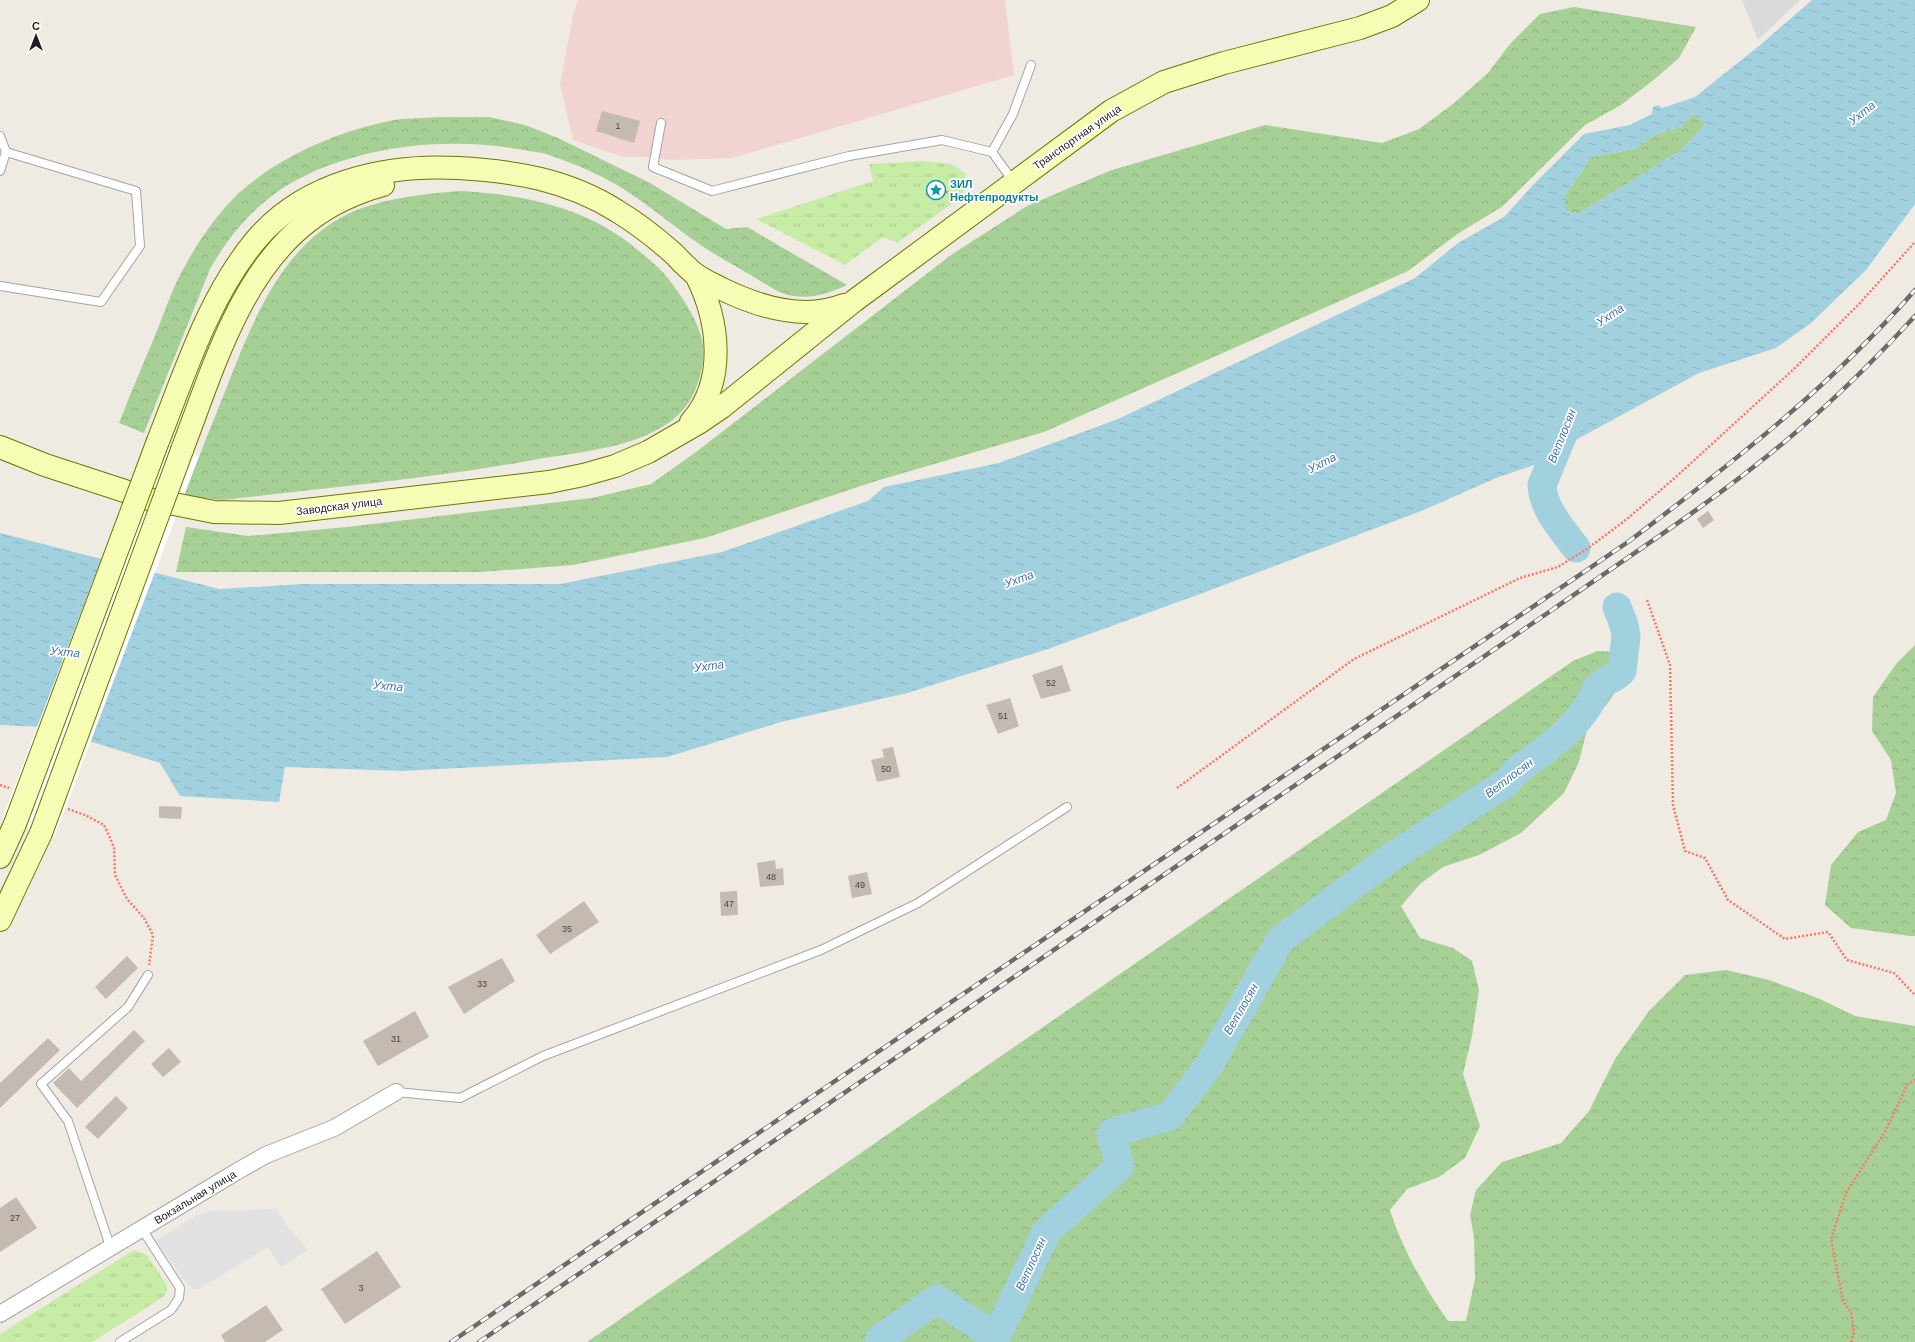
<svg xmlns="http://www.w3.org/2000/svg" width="1915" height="1342" font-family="Arial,sans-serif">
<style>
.residential{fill:#dbdada}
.commercial{fill:#f1d3d1}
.grass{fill:url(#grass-tufts)}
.forest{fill:url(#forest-crowns)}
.parking{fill:#e1e1e1}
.water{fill:url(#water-ripples);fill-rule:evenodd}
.pier{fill:#fff}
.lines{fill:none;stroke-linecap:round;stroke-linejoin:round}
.river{stroke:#a1d0df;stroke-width:29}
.building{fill:#c4bab2}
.lane-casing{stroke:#a4a4a4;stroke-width:10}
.street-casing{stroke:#a4a4a4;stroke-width:18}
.secondary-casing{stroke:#697800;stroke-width:24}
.path{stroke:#ff7663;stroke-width:2.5;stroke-dasharray:2 2;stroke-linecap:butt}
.lane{stroke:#fff;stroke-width:8}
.street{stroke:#fff;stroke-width:16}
.secondary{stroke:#f7fcb4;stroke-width:22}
.rail-casing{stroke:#6b6b6b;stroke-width:4.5}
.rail{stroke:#fff;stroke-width:3;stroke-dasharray:9;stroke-linecap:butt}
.secondary-bridge-casing{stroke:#697800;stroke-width:24;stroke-linecap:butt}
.secondary-bridge{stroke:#f7fcb4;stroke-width:22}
.labels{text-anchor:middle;stroke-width:3.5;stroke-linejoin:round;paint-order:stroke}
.number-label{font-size:9px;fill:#474442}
.street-label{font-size:11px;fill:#1d1d1d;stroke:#fff}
.culture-label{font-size:11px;font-weight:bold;fill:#0d838f;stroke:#fff;text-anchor:start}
.water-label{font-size:12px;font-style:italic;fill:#4375a9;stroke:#fff}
</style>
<defs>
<pattern id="grass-tufts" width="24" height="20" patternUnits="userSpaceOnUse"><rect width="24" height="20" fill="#c7eca6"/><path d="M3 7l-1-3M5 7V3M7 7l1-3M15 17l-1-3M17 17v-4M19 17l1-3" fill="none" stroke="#aaca8e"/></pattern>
<pattern id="forest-crowns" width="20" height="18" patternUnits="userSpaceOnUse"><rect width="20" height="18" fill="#a6d095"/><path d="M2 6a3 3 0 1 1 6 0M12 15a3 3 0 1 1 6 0" fill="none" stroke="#8eb280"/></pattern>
<pattern id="water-ripples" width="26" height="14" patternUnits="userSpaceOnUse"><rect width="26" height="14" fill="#a1d0df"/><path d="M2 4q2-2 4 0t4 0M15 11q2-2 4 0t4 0" fill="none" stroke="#8ab2bf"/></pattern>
</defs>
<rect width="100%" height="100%" fill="#efebe3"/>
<!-- residential -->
<polygon class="residential" points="1742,0 1800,0 1758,40"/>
<!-- commercial -->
<polygon class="commercial" points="578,0 1005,0 1014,75 732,158 671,160 644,157 623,157 573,140 560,84 573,15"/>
<!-- grass -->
<g class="grass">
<polygon points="924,161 951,164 965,173 966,186 960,198 897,243 883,237 845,265 756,219 873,181 869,164"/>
<polygon points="134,1250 146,1254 167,1285 167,1292 163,1297 92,1342 0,1342 0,1334"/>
</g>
<!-- forest -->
<g class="forest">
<polygon points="1574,7 1696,27 1679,58 1656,78 1621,105 1585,125 1503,206 1456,235 1408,271 1044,432 876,481 705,538 573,565 480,572 176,572 186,527 248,536 347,527 592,498 651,484 696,452 951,255 1027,206 1109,171 1265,125 1382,143 1419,129 1453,104 1488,73 1510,44 1540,14"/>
<polygon points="1693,114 1706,124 1680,151 1578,214 1565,211 1565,196 1591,157 1634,149 1657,134 1680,127"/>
<path d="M 440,117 L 489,117 L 525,125 L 558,138 L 650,183 L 726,229 L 747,227 L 847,285 C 830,293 813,299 794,296 C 778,294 763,282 749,274 C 734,265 719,257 705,248 C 678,230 653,208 625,190 C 602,175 575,164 549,155 C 542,152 533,152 524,150 C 470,140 408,142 355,157 C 287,176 245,208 210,269 L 144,433 L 119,423 C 131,392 144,362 157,331 C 163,315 169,299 176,283 C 191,252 215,215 240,192 C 281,155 347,127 401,119 C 414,118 427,118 440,117 Z"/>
<path d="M 460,191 C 529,195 592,208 645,256 C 653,263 661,269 667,277 C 680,294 695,315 701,336 C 708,359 698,395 681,412 C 669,425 651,434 634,440 C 602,451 566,454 533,460 C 430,479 326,488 223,500 L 184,496 C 197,460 212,425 226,389 C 252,323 281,245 350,213 C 384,198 423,194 460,191 Z"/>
<polygon points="1915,645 1915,936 1910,936 1851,928 1825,905 1831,865 1858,832 1886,820 1896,793 1891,760 1872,731 1873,697 1896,664"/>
<path d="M 1597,651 L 1616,652 L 1628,672 L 1610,700 L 1587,729 L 1579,762 L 1564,793 L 1521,833 L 1479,855 L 1443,867 L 1420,884 L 1401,906 L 1420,938 L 1453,948 L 1472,961 L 1479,990 L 1472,1036 L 1463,1074 L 1480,1126 L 1465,1158 L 1439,1177 L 1407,1189 L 1390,1210 C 1403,1251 1424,1286 1448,1321 L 1466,1321 L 1475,1279 L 1474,1237 L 1470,1215 L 1476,1190 L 1502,1162 L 1561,1143 L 1589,1111 L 1615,1059 L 1649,1011 L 1685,975 L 1726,970 L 1769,980 L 1820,999 L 1855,1016 L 1915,1026 L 1915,1342 L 587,1342 L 1573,661 Z"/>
</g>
<!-- parking -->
<polygon class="parking" points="277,1209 286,1225 308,1250 281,1267 268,1247 197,1290 188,1285 156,1241 194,1217 210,1211"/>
<!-- water -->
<path class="water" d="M 1812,0 L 1915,0 L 1915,204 L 1866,270 L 1811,323 L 1776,348 L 1699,373 L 1570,443 L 1546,461 L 1496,478 L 1424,510 L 1200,594 L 1048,649 L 907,693 L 781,722 L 667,757 L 403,771 L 285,767 L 279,802 L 180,796 L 160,763 L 44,727 L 0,725 L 0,533 L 219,589 L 304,584 L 560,584 L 722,552 L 868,501 L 884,487 L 999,463 L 1118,419 L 1415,278 L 1458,243 L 1504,217 L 1532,186 L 1584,134 L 1630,125 L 1652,114 L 1653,107 L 1658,105 L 1662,108 L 1695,97 L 1759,46 ZM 1693,114 L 1706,124 L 1680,151 L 1578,214 L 1565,211 L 1565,196 L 1591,157 L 1634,149 L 1657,134 L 1680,127 Z"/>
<!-- pier -->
<polygon class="pier" points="148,437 199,456 54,838 2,819"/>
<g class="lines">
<!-- river -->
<g class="river">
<path d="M 1569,419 L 1542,485 C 1543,509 1562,529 1576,548"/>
<path d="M 879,1342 L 881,1338 L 937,1299 L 996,1337 L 1047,1231 L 1120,1166 L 1111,1133 L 1170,1116 L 1209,1065 L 1280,940 L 1387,860 L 1507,782 C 1520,764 1540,756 1556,741 C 1569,730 1584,715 1592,699 C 1594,696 1595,692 1597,688 C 1604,680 1615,679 1622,671 L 1626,636 L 1624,625 L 1617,607"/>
</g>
</g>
<!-- building -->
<g class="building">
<polygon points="602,111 640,121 634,143 596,131"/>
<polygon points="1708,511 1714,520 1703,528 1697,519"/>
<polygon points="1062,665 1071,691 1041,699 1032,675"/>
<polygon points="1010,698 1019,726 998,734 986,705"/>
<polygon points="893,747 900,777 877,782 871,760 884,757 882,749"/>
<polygon points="159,806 182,807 181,819 159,818"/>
<polygon points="775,860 776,869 783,868 784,885 760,887 757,863"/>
<polygon points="867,872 872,894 852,898 848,876"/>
<polygon points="737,891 738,915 721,916 720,892"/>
<polygon points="584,901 599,922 550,954 536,935"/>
<polygon points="127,956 138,968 106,999 95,987"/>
<polygon points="502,958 515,981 464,1014 448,987"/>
<polygon points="415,1011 429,1037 378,1066 363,1041"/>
<polygon points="134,1030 145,1041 77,1108 53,1083 69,1068 81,1081"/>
<polygon points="48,1038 60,1050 0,1108 0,1083"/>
<polygon points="169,1048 181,1062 163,1077 151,1064"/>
<polygon points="116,1096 128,1108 98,1139 85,1127"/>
<polygon points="16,1197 37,1228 0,1252 0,1208"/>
<polygon points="377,1251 401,1287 345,1324 321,1289"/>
<polygon points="266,1305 283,1330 265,1342 225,1342 221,1335"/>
</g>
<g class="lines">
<!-- lane casing -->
<g class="lane-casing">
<g id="lane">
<polyline points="661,123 653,167 712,191 849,156 942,140 992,152 1013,181"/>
<polyline points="0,136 6,152 136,191 140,246 101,302 0,286"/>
<polyline points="992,152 1013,114 1031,65"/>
<polyline points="0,171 6,152"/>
<polyline points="396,1092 460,1098 543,1056 821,950 918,903 1067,807"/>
<polyline points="110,1246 68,1121 41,1084 128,1007 148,975"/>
<polyline points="120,1342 171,1310 179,1298 180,1288 142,1229"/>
</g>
</g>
<!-- street casing -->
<g class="street-casing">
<polyline id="street" points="0,1314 236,1172 266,1155 334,1128 396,1092"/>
</g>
<!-- secondary casing -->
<g class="secondary-casing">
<g id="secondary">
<path d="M 691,422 C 727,381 719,320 696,275"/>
<path d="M 158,441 C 185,373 208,298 255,241 C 304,182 385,164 458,168 C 515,171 568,180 617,211 C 637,223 656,238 673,253 C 680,260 687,268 695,274 C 703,280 713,284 722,289 C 759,307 804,321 844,305"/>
<polyline points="0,447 45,465 149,499 214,512 279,513 549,482 583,475 615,466 648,452 700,422 722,407 854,301 1111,111 1164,82 1224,63 1360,28 1392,16 1418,0"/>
<path d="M 182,450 C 212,372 240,272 310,220 C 331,204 358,192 383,185"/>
<polyline points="0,857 15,824"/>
<polyline points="0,920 41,833"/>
</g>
</g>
<!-- path -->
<g class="path">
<polyline points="942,191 962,195"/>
<polyline points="1647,600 1670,665 1673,805 1685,851 1705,858 1728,900 1785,939 1828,932 1847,960 1894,973 1915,995"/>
<polyline points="0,785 9,788"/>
<polyline points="1177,788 1354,659 1520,578 1558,567 1587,549 1627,519 1677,476 1796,367 1859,304 1915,242"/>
<polyline points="68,809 85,815 104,825 114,847 115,875 127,899 144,918 153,935 149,965"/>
<polyline points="1851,1342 1854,1332 1851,1312 1843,1301 1831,1239 1846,1193 1886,1130 1907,1085 1915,1080"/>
</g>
<!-- lane -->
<use href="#lane" class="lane"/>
<!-- street -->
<use href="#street" class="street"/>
<!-- secondary -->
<use href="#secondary" class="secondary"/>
<!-- rail casing -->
<g class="rail-casing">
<g id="rail">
<path d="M 451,1342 L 1628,542 C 1730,465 1831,386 1915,290"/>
<path d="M 479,1342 L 1552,610 C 1623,560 1698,512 1766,457 C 1819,415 1869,366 1915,316"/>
</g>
</g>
<!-- rail -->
<use href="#rail" class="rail"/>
<!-- secondary-bridge casing -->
<g class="secondary-bridge-casing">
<g id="secondary-bridge">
<polyline points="15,824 158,441"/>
<polyline points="41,833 182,450"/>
</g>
</g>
<!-- secondary-bridge -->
<use href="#secondary-bridge" class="secondary-bridge"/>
</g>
<!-- icons -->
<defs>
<g id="sight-ring" transform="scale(1)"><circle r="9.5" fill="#fff" stroke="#0f9aa8" stroke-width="1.5"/><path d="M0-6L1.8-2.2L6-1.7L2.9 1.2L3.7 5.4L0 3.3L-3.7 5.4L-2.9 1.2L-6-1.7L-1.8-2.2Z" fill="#0f9aa8"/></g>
</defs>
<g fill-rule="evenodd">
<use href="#sight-ring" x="936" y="190"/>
</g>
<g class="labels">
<!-- number labels -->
<g class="number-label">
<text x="618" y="129">1</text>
<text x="1051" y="686">52</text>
<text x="1003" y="719">51</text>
<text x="886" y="772">50</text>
<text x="771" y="880">48</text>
<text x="860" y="888">49</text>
<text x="729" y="907">47</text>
<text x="567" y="932">35</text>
<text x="482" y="987">33</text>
<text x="396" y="1042">31</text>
<text x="15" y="1221">27</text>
<text x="361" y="1291">3</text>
</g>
<!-- street labels -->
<g class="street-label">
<text transform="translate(1077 137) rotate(-35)" y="4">Транспортная улица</text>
<text transform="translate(339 506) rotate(-7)" y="4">Заводская улица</text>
<text transform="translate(195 1197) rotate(-31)" y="4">Вокзальная улица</text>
</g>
<!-- culture labels -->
<g class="culture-label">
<text x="950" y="188">ЗИЛ<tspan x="950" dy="13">Нефтепродукты</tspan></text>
</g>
<!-- water labels -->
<g class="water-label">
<text transform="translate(1862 113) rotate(-39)" y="4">Ухта</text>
<text transform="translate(1610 315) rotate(-34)" y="4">Ухта</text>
<text transform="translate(1562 436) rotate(-68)" y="4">Ветлосян</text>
<text transform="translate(1322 463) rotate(-27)" y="4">Ухта</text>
<text transform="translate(1019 579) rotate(-20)" y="4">Ухта</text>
<text transform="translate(65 652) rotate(6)" y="4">Ухта</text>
<text transform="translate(709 666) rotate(-7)" y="4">Ухта</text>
<text transform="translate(388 686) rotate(6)" y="4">Ухта</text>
<text transform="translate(1509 778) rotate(-37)" y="4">Ветлосян</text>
<text transform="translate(1241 1009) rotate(-60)" y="4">Ветлосян</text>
<text transform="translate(1031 1264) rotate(-65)" y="4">Ветлосян</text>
</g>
</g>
<!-- north arrow -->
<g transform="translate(36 36)" stroke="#ffffff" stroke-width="3" paint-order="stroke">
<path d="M0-3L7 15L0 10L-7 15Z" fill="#1d1d1d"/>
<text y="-6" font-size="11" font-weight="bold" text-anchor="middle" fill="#1d1d1d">С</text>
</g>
</svg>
